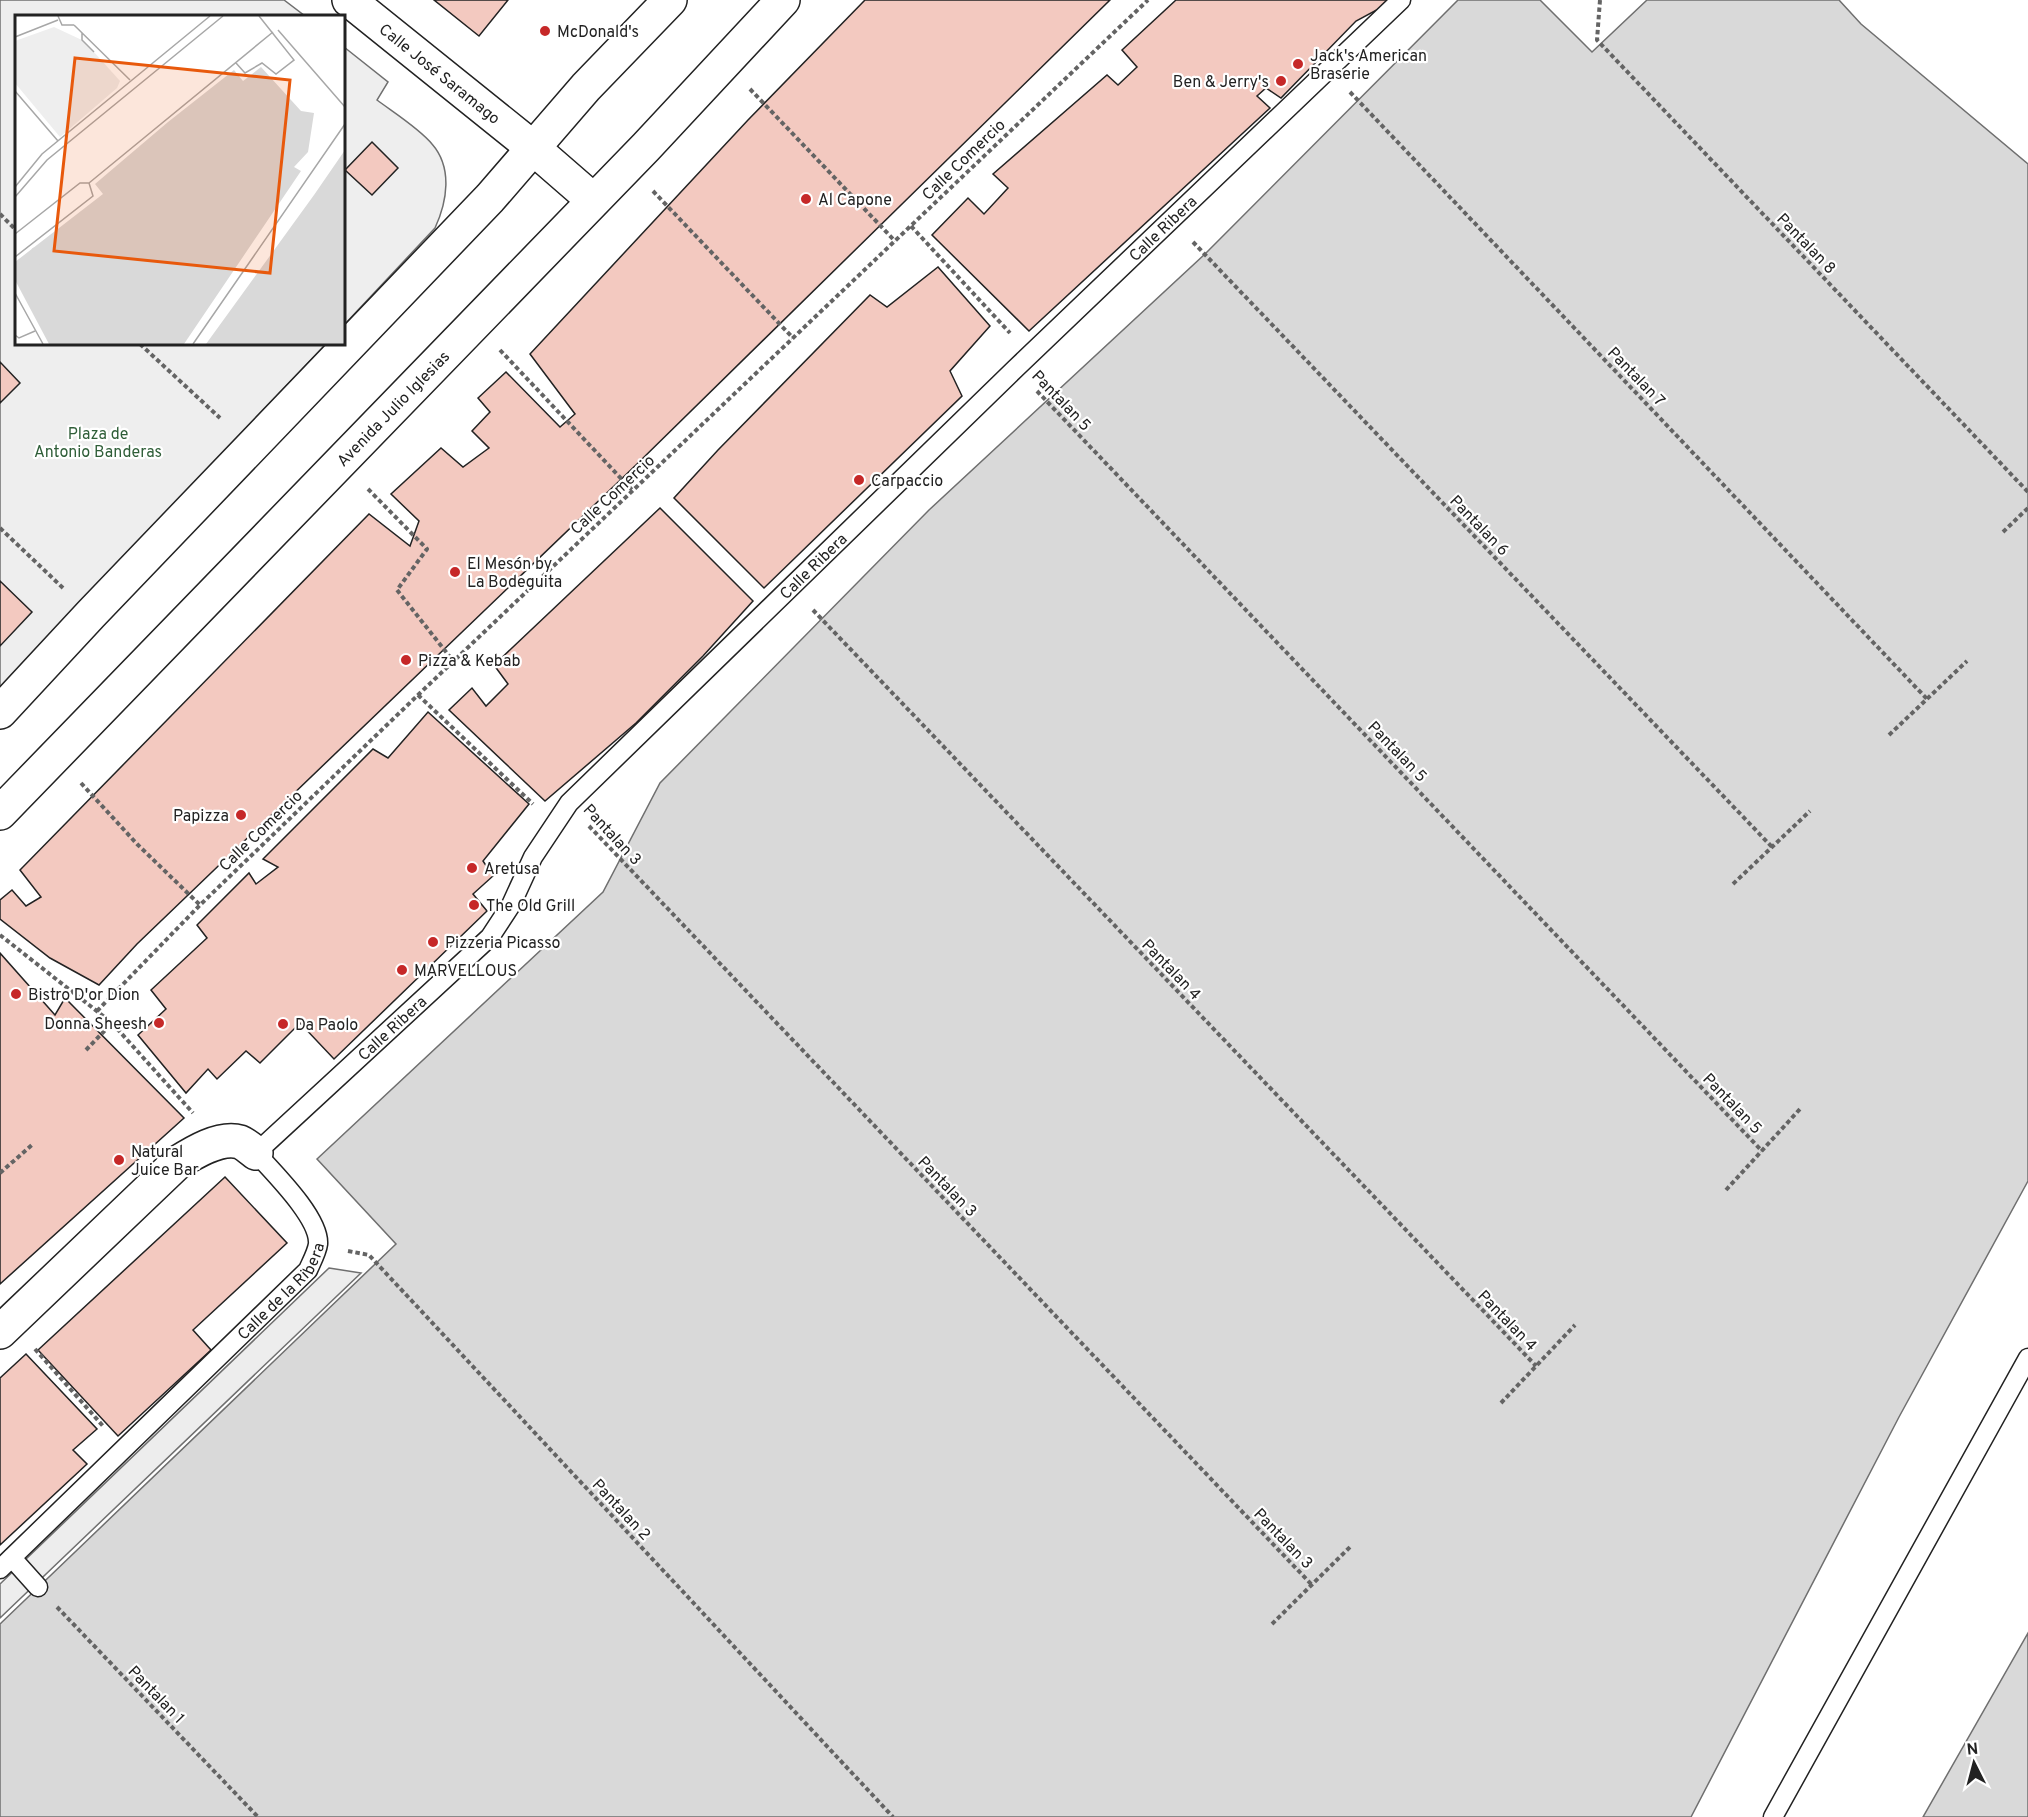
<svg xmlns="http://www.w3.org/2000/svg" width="2028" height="1817" font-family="Overpass,sans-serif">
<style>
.green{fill:#eee;stroke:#6f6f6f;stroke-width:1.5}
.parking{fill:#ededed;stroke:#6f6f6f;stroke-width:1.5}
.water{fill:#d9d9d9;stroke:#6f6f6f;stroke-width:1.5}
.building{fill:#f3c9c0;stroke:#222;stroke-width:1.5}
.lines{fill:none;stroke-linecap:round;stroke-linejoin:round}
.lane-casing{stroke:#222;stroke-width:21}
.street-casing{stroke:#222;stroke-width:36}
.secondary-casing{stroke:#222;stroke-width:36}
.path{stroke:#646464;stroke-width:4;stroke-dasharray:4.5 3;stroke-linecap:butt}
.lane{stroke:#fff;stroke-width:18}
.street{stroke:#fff;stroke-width:33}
.secondary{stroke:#fff;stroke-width:33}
.poi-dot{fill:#c62828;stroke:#fff;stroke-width:2}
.labels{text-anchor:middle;stroke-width:4.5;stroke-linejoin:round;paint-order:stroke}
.poi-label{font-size:16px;fill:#222;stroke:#fff;text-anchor:start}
.street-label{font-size:16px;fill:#222;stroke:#fff}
.park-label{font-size:16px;fill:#2f5e38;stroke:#fff}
.inset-river{fill:none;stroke:#d9d9d9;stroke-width:3}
.inset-road{fill:none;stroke:#a7a7a7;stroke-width:1.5}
.view{fill:#e8590c;fill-opacity:0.15;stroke:#e8590c;stroke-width:3}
.inset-edge{fill:none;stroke:#222;stroke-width:3}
</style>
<rect width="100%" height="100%" fill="#fff"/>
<!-- green -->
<g class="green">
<polygon points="0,0 284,0 305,16 16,16 16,344 326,344 0,689"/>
<path d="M 344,47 L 388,82 L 377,100 C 393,112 420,129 432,144 C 453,168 447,202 435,228 L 344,325 Z"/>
</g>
<!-- parking -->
<polygon class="parking" points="329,1268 361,1273 0,1618 0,1584"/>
<!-- water -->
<g class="water">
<polygon points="1458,0 1540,0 1592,52 1647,0 1839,0 1861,24 2028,164 2028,1181 1899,1417 1691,1817 0,1817 0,1624 396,1244 317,1159 603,892 660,783 929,510 1205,254"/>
<polygon points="2028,1633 2028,1817 1923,1817"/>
</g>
<!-- building -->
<g class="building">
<polygon points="434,0 508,0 479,36"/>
<polygon points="865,0 1110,0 637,464 137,944 99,985 50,958 0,919 0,900 12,890 26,906 41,897 20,870 369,514 410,546 419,521 391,494 441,448 463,467 489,448 472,431 490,412 478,398 506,372 560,427 575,414 530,354 748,120"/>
<polygon points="1176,0 1395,0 1356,21 1281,98 1266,88 1257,96 1270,108 1029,331 932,235 968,198 984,214 1008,188 993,174 1107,75 1118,85 1137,67 1122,50"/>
<polygon points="372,142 398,168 372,195 345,170"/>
<polygon points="938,267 990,326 950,371 962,396 764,588 674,498 718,450 870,295 887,307"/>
<polygon points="0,362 20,383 0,403"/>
<polygon points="660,508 753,601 703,656 636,723 545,801 449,710 472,688 486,706 508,684 494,665"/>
<polygon points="0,581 32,612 0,646"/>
<polygon points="428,712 529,804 483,861 493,876 473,894 487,911 334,1059 300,1023 260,1063 246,1051 217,1079 208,1069 186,1093 138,1035 166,1009 151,990 207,938 197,925 249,873 256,884 278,867 263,859 373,749 388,758"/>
<polygon points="0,953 55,1015 65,998 184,1118 0,1284"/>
<polygon points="225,1177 287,1243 193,1330 211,1350 118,1436 38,1350"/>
<polygon points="26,1354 97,1429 73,1450 87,1464 0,1545 0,1378"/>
</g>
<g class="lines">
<!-- lane casing -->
<g class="lane-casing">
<g id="lane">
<polyline points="12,1558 38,1587"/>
<path id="s1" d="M 0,1569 L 308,1270 C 311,1263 317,1252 318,1244 C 320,1218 273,1172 256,1153 L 490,937 L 511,905 L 533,857 L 569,803 L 1015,369 L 1401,0"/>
<polyline points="1773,1817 2028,1358"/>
</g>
</g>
<!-- street casing -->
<g class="street-casing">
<g id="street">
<path id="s2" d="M 349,0 L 532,147 L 593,200"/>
<path d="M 0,1332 L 177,1163 C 193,1153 220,1136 240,1142 C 245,1144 252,1150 256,1153"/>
</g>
</g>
<!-- secondary casing -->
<g class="secondary-casing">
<g id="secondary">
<polyline points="0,712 91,614 490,198 586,87 670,0"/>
<path id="s3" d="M 0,813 L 646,147 L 783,0"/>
</g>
</g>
<!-- path -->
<g class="path">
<polyline points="1600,0 1597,40 2028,492"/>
<polyline points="750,89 895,241"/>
<polyline points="1350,92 1927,699"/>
<polyline points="653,191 793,338"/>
<polyline points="0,214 16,230"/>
<polyline points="911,226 1010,333"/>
<polyline points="1193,242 1772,847"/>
<polyline points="140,344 220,418"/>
<polyline points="500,350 632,490"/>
<polyline points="1037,391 1762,1151"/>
<polyline points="368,489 427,549 397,590 454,662"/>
<polyline points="0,528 63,588"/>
<polyline points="2003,532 2028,508"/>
<polyline points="813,610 1536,1366"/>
<polyline points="418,695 533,804"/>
<polyline points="1889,735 1967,661"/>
<polyline points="81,783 137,844 200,905"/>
<polyline points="589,826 1312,1585"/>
<polyline points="1733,884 1810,811"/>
<polyline points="0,935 112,1023 193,1113"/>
<polyline points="97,1011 200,905 418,695 1148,0"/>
<polyline points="86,1050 112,1023"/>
<polyline points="0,1173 33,1144"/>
<polyline points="1726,1190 1800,1109"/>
<polyline points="348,1251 369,1255 893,1817"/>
<polyline points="35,1349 103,1426"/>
<polyline points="1501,1403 1575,1325"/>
<polyline points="57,1607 258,1817"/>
<polyline points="1272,1624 1351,1546"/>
</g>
<!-- lane -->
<use href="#lane" class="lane"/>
<!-- street -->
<use href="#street" class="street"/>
<!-- secondary -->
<use href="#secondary" class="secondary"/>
</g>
<!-- markers -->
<g class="poi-dot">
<circle cx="545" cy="31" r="6"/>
<circle cx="1298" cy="64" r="6"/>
<circle cx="1281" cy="81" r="6"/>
<circle cx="806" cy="199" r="6"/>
<circle cx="859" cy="480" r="6"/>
<circle cx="455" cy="572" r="6"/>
<circle cx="406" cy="660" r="6"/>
<circle cx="241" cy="815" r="6"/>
<circle cx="472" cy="868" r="6"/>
<circle cx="474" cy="905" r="6"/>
<circle cx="433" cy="942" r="6"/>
<circle cx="402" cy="970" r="6"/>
<circle cx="16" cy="994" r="6"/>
<circle cx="159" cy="1023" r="6"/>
<circle cx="283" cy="1024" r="6"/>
<circle cx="119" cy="1160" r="6"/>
</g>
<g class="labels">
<!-- poi labels -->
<g class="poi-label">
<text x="557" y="37">McDonald's</text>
<text x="1310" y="61">Jack's American<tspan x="1310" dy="18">Braserie</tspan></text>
<text x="1269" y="87" text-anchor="end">Ben &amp; Jerry's</text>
<text x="818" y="205">Al Capone</text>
<text x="871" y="486">Carpaccio</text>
<text x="467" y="569">El Mesón by<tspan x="467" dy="18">La Bodeguita</tspan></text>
<text x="418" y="666">Pizza &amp; Kebab</text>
<text x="229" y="821" text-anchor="end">Papizza</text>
<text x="484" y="874">Aretusa</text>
<text x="486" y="911">The Old Grill</text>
<text x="445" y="948">Pizzeria Picasso</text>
<text x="414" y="976">MARVELLOUS</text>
<text x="28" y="1000">Bistro D'or Dion</text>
<text x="147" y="1029" text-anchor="end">Donna Sheesh</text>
<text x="295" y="1030">Da Paolo</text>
<text x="131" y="1157">Natural<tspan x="131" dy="18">Juice Bar</tspan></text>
</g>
<!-- street labels -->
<g class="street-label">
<text dy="6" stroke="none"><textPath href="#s2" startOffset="117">Calle José Saramago</textPath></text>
<text transform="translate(963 159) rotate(-44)" y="6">Calle Comercio</text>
<text dy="6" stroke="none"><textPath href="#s1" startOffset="1870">Calle Ribera</textPath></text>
<text transform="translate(1807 243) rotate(46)" y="6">Pantalan 8</text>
<text transform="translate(1637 376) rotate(46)" y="6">Pantalan 7</text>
<text transform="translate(1062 400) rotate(46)" y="6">Pantalan 5</text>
<text dy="6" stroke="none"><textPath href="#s3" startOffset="564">Avenida Julio Iglesias</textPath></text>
<text transform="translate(612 494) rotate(-43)" y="6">Calle Comercio</text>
<text transform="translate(1480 525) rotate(46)" y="6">Pantalan 6</text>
<text dy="6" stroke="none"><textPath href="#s1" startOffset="1384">Calle Ribera</textPath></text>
<text transform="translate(1398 751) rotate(46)" y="6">Pantalan 5</text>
<text transform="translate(260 830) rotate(-44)" y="6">Calle Comercio</text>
<text transform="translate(613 834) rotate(47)" y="6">Pantalan 3</text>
<text transform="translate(1172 969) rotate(46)" y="6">Pantalan 4</text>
<text dy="6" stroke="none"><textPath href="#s1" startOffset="754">Calle Ribera</textPath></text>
<text transform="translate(1733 1103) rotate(46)" y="6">Pantalan 5</text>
<text transform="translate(948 1186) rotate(46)" y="6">Pantalan 3</text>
<text dy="6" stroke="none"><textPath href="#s1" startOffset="396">Calle de la Ribera</textPath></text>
<text transform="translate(1508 1320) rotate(46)" y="6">Pantalan 4</text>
<text transform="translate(622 1509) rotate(47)" y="6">Pantalan 2</text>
<text transform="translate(1284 1538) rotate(46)" y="6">Pantalan 3</text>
<text transform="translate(157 1694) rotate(46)" y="6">Pantalan 1</text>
</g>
<!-- park labels -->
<g class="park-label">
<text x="98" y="439">Plaza de<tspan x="98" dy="18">Antonio Banderas</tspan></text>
</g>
</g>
<!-- overview -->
<g transform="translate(15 15)">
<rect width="330" height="330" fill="#fff"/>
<path d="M 39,12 L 69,26 L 105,66 L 102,73 L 45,122 L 0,68 L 0,26 Z" fill="#eee"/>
<path d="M 246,52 L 286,96 L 299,98 L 293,137 L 279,152 L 286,156 L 169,329 L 34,329 L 0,265 L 0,247 L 88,179 L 80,169 L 153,107 L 219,55 L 228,66 ZM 330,135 L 330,329 L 191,329 L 299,180 Z" fill="#d9d9d9"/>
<path class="inset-river" d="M 18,233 L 34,265 L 93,329"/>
<path class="inset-road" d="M 43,1 L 47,10 L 59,10M 59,10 L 115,65M 263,15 L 330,92M 67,18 L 67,25 L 79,37M 0,22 L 43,5M 221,48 L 230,58 L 247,48 L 261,59 L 279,45 L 244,1M 0,76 L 43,126M 74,168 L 258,17M 0,172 L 27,139 L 195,1M 0,182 L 32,145 L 208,1M 0,219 L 65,168 L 74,168M 0,242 L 78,181 L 74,168M 0,278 L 28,329M 0,320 L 4,323 L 20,316M 178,329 L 330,109"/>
<path class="view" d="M 60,43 L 275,65 L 255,258 L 39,236 Z"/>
<rect width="330" height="330" class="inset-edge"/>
</g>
<!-- north arrow -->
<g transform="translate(1974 1763) rotate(354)" stroke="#ffffff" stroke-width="4.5" paint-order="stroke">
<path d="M0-4.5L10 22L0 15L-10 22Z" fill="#222222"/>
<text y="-9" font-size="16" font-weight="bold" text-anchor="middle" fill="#222222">N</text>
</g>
</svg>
